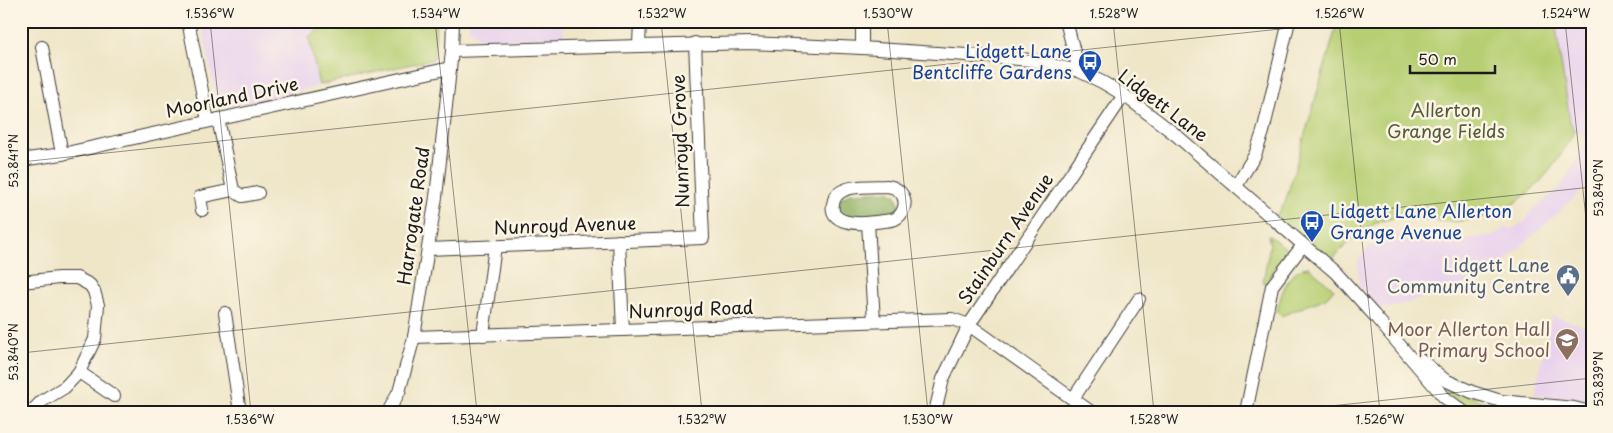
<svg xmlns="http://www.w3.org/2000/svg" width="1613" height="433" font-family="'Playpen Sans',sans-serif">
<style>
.built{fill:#e9d2ed}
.green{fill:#b7cf73;stroke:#6a7648}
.forest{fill:#91b265;stroke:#566740}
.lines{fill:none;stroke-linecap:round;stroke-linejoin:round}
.minor-casing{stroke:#3c3a36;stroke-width:14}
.minor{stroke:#fff;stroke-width:12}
.ticks{fill:none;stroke:#1c1c1c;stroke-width:1;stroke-opacity:0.45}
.labels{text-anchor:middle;stroke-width:5;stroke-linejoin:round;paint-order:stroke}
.transit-label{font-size:18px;fill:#164399;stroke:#fcf5e5;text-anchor:end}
.street-label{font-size:18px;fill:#1c1c1c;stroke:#fcf5e5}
.park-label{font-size:18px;fill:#525b3a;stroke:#fcf5e5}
.service-label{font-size:18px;fill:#4e5e75;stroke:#fcf5e5;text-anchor:end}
.education-label{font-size:18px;fill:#785e54;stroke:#fcf5e5;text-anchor:end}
.neatline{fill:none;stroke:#1c1c1c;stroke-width:2}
.ticks-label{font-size:12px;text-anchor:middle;fill:#1c1c1c}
</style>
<rect width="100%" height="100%" fill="#fcf5e5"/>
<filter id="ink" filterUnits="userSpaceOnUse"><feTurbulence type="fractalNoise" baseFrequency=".02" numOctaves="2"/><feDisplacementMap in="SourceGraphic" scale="10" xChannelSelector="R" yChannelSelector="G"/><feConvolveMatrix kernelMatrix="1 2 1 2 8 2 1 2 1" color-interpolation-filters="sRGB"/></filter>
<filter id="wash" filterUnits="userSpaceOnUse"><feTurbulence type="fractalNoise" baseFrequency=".0096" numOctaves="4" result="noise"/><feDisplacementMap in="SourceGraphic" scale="20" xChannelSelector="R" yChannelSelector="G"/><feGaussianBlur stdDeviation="1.12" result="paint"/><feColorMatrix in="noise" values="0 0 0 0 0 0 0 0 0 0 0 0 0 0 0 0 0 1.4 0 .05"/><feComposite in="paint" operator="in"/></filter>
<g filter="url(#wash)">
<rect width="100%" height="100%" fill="#efe6c8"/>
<!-- built -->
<g class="built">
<polygon points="201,21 436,21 434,59 229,107 217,98"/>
<polygon points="469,21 563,21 564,37 481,40 469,28"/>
<polygon points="1555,21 1592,21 1592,185 1586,187 1496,269 1462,285 1430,296 1387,308 1379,308 1359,285 1358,277 1358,261 1368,248 1378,240 1397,233 1406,234 1435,239 1465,239 1491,236 1506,228 1512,229 1527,220 1528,215 1532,210 1559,189 1574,166 1587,139 1574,129 1570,122"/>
<polygon points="1552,316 1592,328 1592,400 1534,394"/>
</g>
<!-- green -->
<g class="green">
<polygon points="319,21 436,21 434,59 319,85 309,38 320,28"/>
<path d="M 1338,21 L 1555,21 L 1570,122 L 1575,130 C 1547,185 1506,226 1439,221 C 1417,220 1401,213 1379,222 C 1357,231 1343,248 1327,265 L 1274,219 L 1285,203 Z"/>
<polygon points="1268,235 1288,250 1286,255 1274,268 1267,283 1263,282 1270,245"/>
<path d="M 1309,267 L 1334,289 L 1326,298 L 1281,316 L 1277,311 C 1281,294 1288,268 1309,267 Z"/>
<polygon points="1441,383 1478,400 1498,406 1569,412 1478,412 1451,396 1439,385"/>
</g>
<!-- forest -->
<path class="forest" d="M 887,191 L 895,194 L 900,205 L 893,215 C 882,216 839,225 839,207 C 839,204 840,202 840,199 L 851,193 Z"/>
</g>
<g filter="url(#ink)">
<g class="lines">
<!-- minor casing -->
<g class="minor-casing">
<g id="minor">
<polyline points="188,21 208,121"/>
<polyline points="862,21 862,48"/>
<polyline points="1066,21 1079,71"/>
<polyline points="639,45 640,21"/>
<polyline points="42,47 62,154"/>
<polyline points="452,51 750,43 862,48 997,57 1030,60 1079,71 1102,82 1124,95 1176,135 1336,273 1374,315 1444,397 1464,412"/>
<polyline points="21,160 62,154 450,68"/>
<path d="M 887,186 C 894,187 899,189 903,196 C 907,204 903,215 895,219 C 889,221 881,221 875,222 C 861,224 825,226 834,200 C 840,183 872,187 887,186 Z"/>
<polyline points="1236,186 1255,155 1263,132 1289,21"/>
<polyline points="233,190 242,196 258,193"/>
<polyline points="202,210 200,197 233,190 218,119"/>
<polyline points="868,223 874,321"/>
<polyline points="619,241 623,330"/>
<polyline points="428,249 703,238 695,43"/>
<polyline points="21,282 59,278 77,278 90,285 94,291 98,305 95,339 79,372 65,387 42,401 31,412"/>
<polyline points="225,313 240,412"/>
<polyline points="483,335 495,246"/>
<polyline points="414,337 952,319 969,325 1091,412"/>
<polyline points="1420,359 1445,380 1472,392 1501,401 1574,408 1591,412"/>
<polyline points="79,372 114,396"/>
<polyline points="1073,399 1139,299"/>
<polyline points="388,412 399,392 414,337 436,197 452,51 453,21"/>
<polyline points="935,412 943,379 969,325 1124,95"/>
<polyline points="1246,412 1272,286 1303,245"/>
</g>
</g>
<!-- minor -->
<use href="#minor" class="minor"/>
</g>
</g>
<!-- ticks -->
<path class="ticks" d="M 210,21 L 251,412M 435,21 L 477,412M 661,21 L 702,412M 887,21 L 928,412M 1113,21 L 1154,412M 1339,21 L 1380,412M 1565,21 L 1592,275M 21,162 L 1356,21M 21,353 L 1592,187M 21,379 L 25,412M 1275,412 L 1592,378"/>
<!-- icons -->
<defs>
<g id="bus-pin" transform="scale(1.25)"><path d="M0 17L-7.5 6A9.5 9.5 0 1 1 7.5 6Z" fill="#1a4fb4" stroke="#fcf5e5"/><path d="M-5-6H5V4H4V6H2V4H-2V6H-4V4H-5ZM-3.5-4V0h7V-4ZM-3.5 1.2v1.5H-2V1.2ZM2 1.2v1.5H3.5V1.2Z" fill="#fff"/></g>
<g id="civic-pin" transform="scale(1.25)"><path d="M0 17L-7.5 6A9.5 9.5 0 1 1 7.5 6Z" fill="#5c6f8a" stroke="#fcf5e5"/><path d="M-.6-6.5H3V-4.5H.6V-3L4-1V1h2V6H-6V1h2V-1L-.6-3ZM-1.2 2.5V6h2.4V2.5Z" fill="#fff"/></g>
<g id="school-pin" transform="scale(1.25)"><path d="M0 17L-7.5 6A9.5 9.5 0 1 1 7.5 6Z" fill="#8d6e63" stroke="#fcf5e5"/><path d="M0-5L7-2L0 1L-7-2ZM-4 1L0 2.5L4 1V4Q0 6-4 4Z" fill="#fff"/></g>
</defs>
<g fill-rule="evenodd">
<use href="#bus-pin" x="1090" y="62"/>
<use href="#bus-pin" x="1312" y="222"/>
<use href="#civic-pin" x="1568" y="276"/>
<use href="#school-pin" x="1567" y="340"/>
</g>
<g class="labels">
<!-- transit labels -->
<g class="transit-label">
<text x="1072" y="58">Lidgett Lane<tspan x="1072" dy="21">Bentcliffe Gardens</tspan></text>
<text x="1330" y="218" text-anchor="start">Lidgett Lane Allerton<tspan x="1330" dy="21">Grange Avenue</tspan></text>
</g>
<!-- street labels -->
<g class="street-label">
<text transform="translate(232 98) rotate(-12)" y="6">Moorland Drive</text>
<text transform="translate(1163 106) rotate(37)" y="6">Lidgett Lane</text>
<text transform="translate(681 141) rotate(-92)" y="6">Nunroyd Grove</text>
<text transform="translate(414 216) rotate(-82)" y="6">Harrogate Road</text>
<text transform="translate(565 226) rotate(-2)" y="6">Nunroyd Avenue</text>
<text transform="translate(1006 239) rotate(-56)" y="6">Stainburn Avenue</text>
<text transform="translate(691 310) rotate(-2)" y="6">Nunroyd Road</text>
</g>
<!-- park labels -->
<g class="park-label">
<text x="1446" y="117">Allerton<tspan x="1446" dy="21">Grange Fields</tspan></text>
</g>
<!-- service labels -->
<g class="service-label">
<text x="1550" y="272">Lidgett Lane<tspan x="1550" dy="21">Community Centre</tspan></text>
</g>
<!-- education labels -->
<g class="education-label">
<text x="1550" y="336">Moor Allerton Hall<tspan x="1550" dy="21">Primary School</tspan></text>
</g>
</g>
<!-- margin -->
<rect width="1613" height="433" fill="none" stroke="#fcf5e5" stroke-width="55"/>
<!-- scale -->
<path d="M1410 65v8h85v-8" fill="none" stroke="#1c1c1c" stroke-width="2.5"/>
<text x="1418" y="65" font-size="15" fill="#1c1c1c" stroke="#fcf5e5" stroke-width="4" paint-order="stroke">50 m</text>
<rect x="28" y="28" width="1558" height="378" class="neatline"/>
<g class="ticks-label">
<text x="210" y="18">1.536°W</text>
<text x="436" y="18">1.534°W</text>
<text x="662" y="18">1.532°W</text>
<text x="888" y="18">1.530°W</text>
<text x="1114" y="18">1.528°W</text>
<text x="1340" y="18">1.526°W</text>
<text x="1566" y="18">1.524°W</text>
<text transform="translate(14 161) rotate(-90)" y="4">53.841°N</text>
<text transform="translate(1599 188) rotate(-90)" y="4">53.840°N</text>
<text transform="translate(14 352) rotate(-90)" y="4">53.840°N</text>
<text transform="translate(1599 379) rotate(-90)" y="4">53.839°N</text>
<text x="250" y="424">1.536°W</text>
<text x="476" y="424">1.534°W</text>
<text x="702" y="424">1.532°W</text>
<text x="928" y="424">1.530°W</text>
<text x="1154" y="424">1.528°W</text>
<text x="1380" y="424">1.526°W</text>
</g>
</svg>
